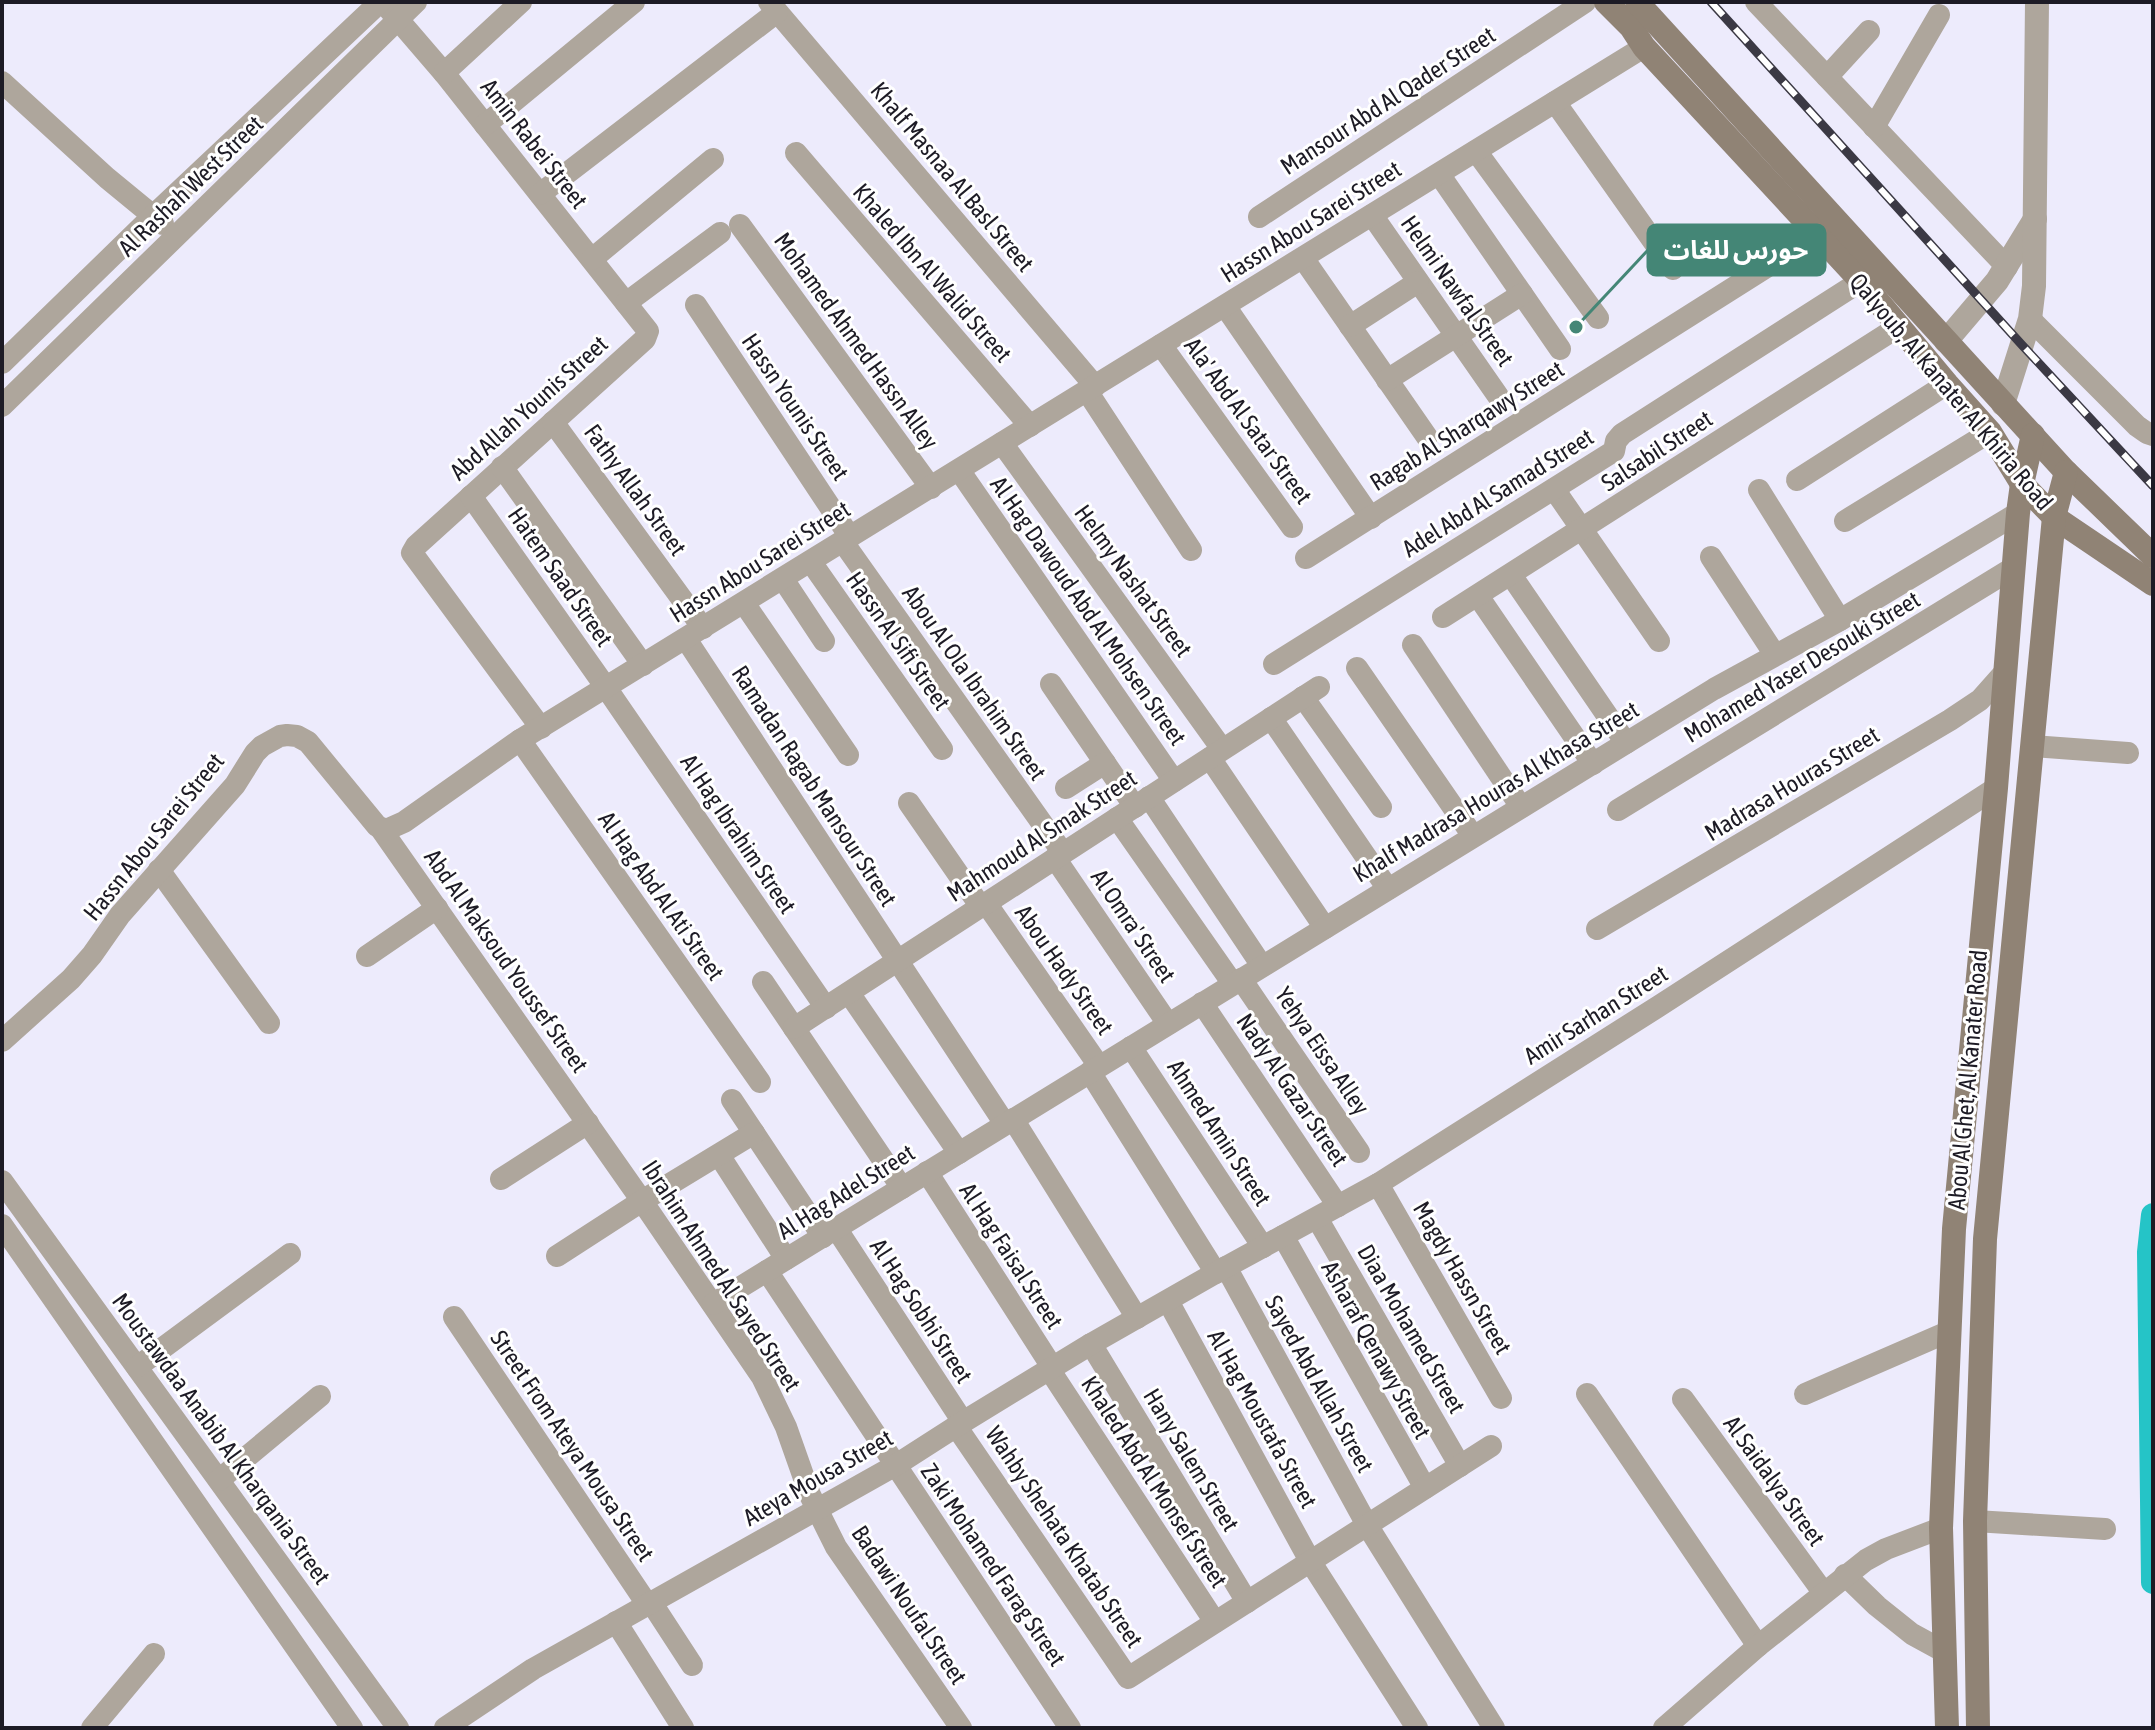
<svg xmlns="http://www.w3.org/2000/svg" width="2155" height="1730" font-family="'Asap Condensed','Noto Sans Arabic',sans-serif">
<style>
.lines{fill:none;stroke-linecap:round;stroke-linejoin:round}
.canal{stroke:#25c4c7;stroke-width:24}
.minor{stroke:#aea69c;stroke-width:22}
.tertiary{stroke:#aea69c;stroke-width:24}
.secondary{stroke:#908375;stroke-width:24}
.rail-casing{stroke:#3b3944;stroke-width:9}
.rail{stroke:#fff;stroke-width:6;stroke-dasharray:18;stroke-linecap:butt}
.labels{text-anchor:middle;stroke-width:6;stroke-linejoin:round;paint-order:stroke}
.street-label{font-size:24px;fill:#1d1b25;stroke:#fff}
.leader{fill:none;stroke:#448676;stroke-width:3}
.callout-dot{fill:#448676;stroke:#fff;stroke-width:3}
.callout{fill:#448676;stroke:#448676;stroke-width:3}
.callout-label{font-size:26px;text-anchor:middle;font-weight:bold;fill:#fff}
</style>
<rect width="100%" height="100%" fill="#edebfc"/>
<g class="lines">
<!-- canal -->
<polyline class="canal" points="2153,1215 2149,1252 2153,1582"/>
<!-- minor -->
<g class="minor">
<polyline points="383,2 444,73 648,331 645,339 416,546 412,553 541,728"/>
<polyline points="769,2 1095,386"/>
<polyline points="1756,2 2007,267"/>
<polyline points="444,73 521,2"/>
<polyline points="1827,77 1869,31"/>
<polyline points="2,82 107,178 163,224"/>
<polyline points="1555,102 1673,269"/>
<polyline points="485,125 634,2"/>
<polyline points="1874,127 1939,15"/>
<polyline points="1476,151 1598,318"/>
<polyline points="796,153 1030,426"/>
<polyline points="1439,174 1560,349"/>
<polyline points="540,194 777,12"/>
<polyline points="1372,215 1498,396"/>
<polyline points="1259,217 1585,2"/>
<polyline points="740,225 931,488"/>
<polyline points="1303,258 1427,437"/>
<polyline points="592,259 713,159"/>
<polyline points="626,303 720,233"/>
<polyline points="696,305 850,537"/>
<polyline points="1225,306 1371,518"/>
<polyline points="2030,319 2137,426 2147,433 2153,435"/>
<polyline points="1350,326 1418,282"/>
<polyline points="1161,345 1292,527"/>
<polyline points="2,363 153,216 380,2"/>
<polyline points="1387,380 1522,294"/>
<polyline points="1087,391 1191,550"/>
<polyline points="2,406 416,2"/>
<polyline points="553,422 703,628"/>
<polyline points="1002,443 1222,749"/>
<polyline points="502,467 643,665"/>
<polyline points="959,470 1174,781"/>
<polyline points="1797,480 1947,384"/>
<polyline points="1554,489 1659,641"/>
<polyline points="1759,490 1840,620"/>
<polyline points="471,496 607,689 826,1008"/>
<polyline points="1845,521 1990,432"/>
<polyline points="843,542 1063,853"/>
<polyline points="1711,557 1775,655"/>
<polyline points="1306,558 1817,235"/>
<polyline points="811,562 942,749"/>
<polyline points="1511,575 1626,743"/>
<polyline points="783,579 824,641"/>
<polyline points="1478,596 1593,764"/>
<polyline points="744,603 848,755"/>
<polyline points="1443,617 1898,327"/>
<polyline points="686,639 1005,1124"/>
<polyline points="1413,645 1521,807"/>
<polyline points="1274,664 1614,451 1616,441 1622,434 1861,281"/>
<polyline points="1357,668 1473,836"/>
<polyline points="1051,684 1135,807"/>
<polyline points="1303,697 1381,807"/>
<polyline points="1271,718 1388,889"/>
<polyline points="520,740 760,1082"/>
<polyline points="2032,746 2128,753"/>
<polyline points="1210,758 1325,928"/>
<polyline points="1066,788 1105,763"/>
<polyline points="1149,797 1262,966"/>
<polyline points="909,803 981,907"/>
<polyline points="1618,810 2013,568"/>
<polyline points="1117,818 1233,984"/>
<polyline points="381,829 642,1201 762,1377 786,1427 810,1495 836,1547 961,1728"/>
<polyline points="1055,858 1168,1024"/>
<polyline points="159,870 269,1023"/>
<polyline points="986,903 1099,1066"/>
<polyline points="1597,929 1950,720 1980,700 2004,673"/>
<polyline points="367,956 437,908"/>
<polyline points="1241,979 1359,1152"/>
<polyline points="763,982 902,1188"/>
<polyline points="849,993 959,1153"/>
<polyline points="1202,1003 1338,1206"/>
<polyline points="794,1028 1319,687"/>
<polyline points="2,1041 71,979 92,955 120,915 235,785 255,753 262,746 280,736 287,735 297,736 308,742 377,826 386,830 404,822 520,740 1644,47"/>
<polyline points="1131,1047 1263,1247"/>
<polyline points="1090,1072 1216,1273"/>
<polyline points="732,1100 823,1237"/>
<polyline points="1013,1119 1137,1318"/>
<polyline points="719,1155 786,1259"/>
<polyline points="927,1172 1052,1367"/>
<polyline points="501,1179 588,1123"/>
<polyline points="2,1181 398,1728"/>
<polyline points="1378,1184 1501,1398"/>
<polyline points="1317,1218 1460,1466"/>
<polyline points="2,1225 352,1728"/>
<polyline points="836,1228 963,1422"/>
<polyline points="1283,1236 1425,1488"/>
<polyline points="557,1256 642,1201 754,1133"/>
<polyline points="1226,1267 1367,1525 1494,1728"/>
<polyline points="767,1271 1070,1728"/>
<polyline points="1168,1301 1310,1561 1417,1728"/>
<polyline points="713,1304 1714,689 1840,620 2018,513"/>
<polyline points="454,1317 647,1604"/>
<polyline points="1091,1344 1247,1602"/>
<polyline points="137,1367 290,1254"/>
<polyline points="1049,1369 1215,1622"/>
<polyline points="1587,1394 1758,1646"/>
<polyline points="1805,1394 1950,1331"/>
<polyline points="1683,1399 1823,1592"/>
<polyline points="956,1426 1128,1678 1491,1446"/>
<polyline points="219,1480 320,1396"/>
<polyline points="1975,1521 2105,1529"/>
<polyline points="1845,1575 1877,1606 1912,1634 1945,1652"/>
<polyline points="651,1602 692,1665"/>
<polyline points="616,1622 683,1728"/>
<polyline points="92,1728 154,1654"/>
<polyline points="445,1728 533,1669 896,1465 963,1422 1091,1344 1226,1267 1378,1184 1659,1006 1996,788"/>
<polyline points="1664,1728 1758,1646 1866,1560 1886,1549 1941,1528"/>
</g>
<!-- tertiary -->
<g class="tertiary">
<polyline points="1946,341 1997,281 2035,219"/>
<polyline points="2003,404 2030,319 2034,286 2037,2"/>
</g>
<!-- secondary -->
<g class="secondary">
<polyline points="1606,2 1631,27 1644,47 1861,281 1947,384 1990,432 2022,484 2054,517 2153,584"/>
<polyline points="1637,2 2066,472 2153,556"/>
<polyline points="1947,1728 1941,1528 1954,1229 1996,788 2018,513 2022,484 2033,435"/>
<polyline points="1978,1728 1975,1521 1985,1239 2054,517 2066,472"/>
</g>
<!-- rail casing -->
<g class="rail-casing">
<polyline id="rail" points="1711,2 2022,345 2153,486"/>
</g>
<!-- rail -->
<use href="#rail" class="rail"/>
</g>
<g class="labels">
<!-- street labels -->
<g class="street-label">
<text transform="translate(1388 101) rotate(-33)" y="8">Mansour Abd Al Qader Street</text>
<text transform="translate(534 144) rotate(52)" y="8">Amin Rabei Street</text>
<text transform="translate(952 177) rotate(50)" y="8">Khalf Masnaa Al Basl Street</text>
<text transform="translate(191 186) rotate(-44)" y="8">Al Rashah West Street</text>
<text transform="translate(1311 222) rotate(-32)" y="8">Hassn Abou Sarei Street</text>
<text transform="translate(932 273) rotate(49)" y="8">Khaled Ibn Al Walid Street</text>
<text transform="translate(1457 291) rotate(55)" y="8">Helmi Nawfal Street</text>
<text transform="translate(856 341) rotate(54)" y="8">Mohamed Ahmed Hassn Alley</text>
<text transform="translate(1951 392) rotate(50)" y="8">Qalyoub, Al Kanater Al Khiria Road</text>
<text transform="translate(795 407) rotate(56)" y="8">Hassn Younis Street</text>
<text transform="translate(529 408) rotate(-42)" y="8">Abd Allah Younis Street</text>
<text transform="translate(1248 421) rotate(54)" y="8">Ala' Abd Al Satar Street</text>
<text transform="translate(1467 426) rotate(-32)" y="8">Ragab Al Sharqawy Street</text>
<text transform="translate(1657 451) rotate(-33)" y="8">Salsabil Street</text>
<text transform="translate(635 490) rotate(54)" y="8">Fathy Allah Street</text>
<text transform="translate(1498 493) rotate(-32)" y="8">Adel Abd Al Samad Street</text>
<text transform="translate(760 562) rotate(-32)" y="8">Hassn Abou Sarei Street</text>
<text transform="translate(560 577) rotate(55)" y="8">Hatem Saad Street</text>
<text transform="translate(1133 581) rotate(54)" y="8">Helmy Nashat Street</text>
<text transform="translate(1088 611) rotate(55)" y="8">Al Hag Dawoud Abd Al Mohsen Street</text>
<text transform="translate(898 641) rotate(55)" y="8">Hassn Al Sifi Street</text>
<text transform="translate(1802 667) rotate(-31)" y="8">Mohamed Yaser Desouki Street</text>
<text transform="translate(974 683) rotate(55)" y="8">Abou Al Ola Ibrahim Street</text>
<text transform="translate(1792 784) rotate(-31)" y="8">Madrasa Houras Street</text>
<text transform="translate(814 786) rotate(57)" y="8">Ramadan Ragab Mansour Street</text>
<text transform="translate(1496 792) rotate(-31)" y="8">Khalf Madrasa Houras Al Khasa Street</text>
<text transform="translate(738 834) rotate(56)" y="8">Al Hag Ibrahim Street</text>
<text transform="translate(1042 836) rotate(-33)" y="8">Mahmoud Al Smak Street</text>
<text transform="translate(154 837) rotate(-51)" y="8">Hassn Abou Sarei Street</text>
<text transform="translate(661 896) rotate(55)" y="8">Al Hag Abd Al Ati Street</text>
<text transform="translate(1133 926) rotate(56)" y="8">Al Omra' Street</text>
<text transform="translate(506 961) rotate(55)" y="8">Abd Al Maksoud Youssef Street</text>
<text transform="translate(1064 970) rotate(55)" y="8">Abou Hady Street</text>
<text transform="translate(1596 1015) rotate(-32)" y="8">Amir Sarhan Street</text>
<text transform="translate(1322 1051) rotate(56)" y="8">Yehya Eissa Alley</text>
<text transform="translate(1968 1080) rotate(-85)" y="8">Abou Al Ghet, Al Kanater Road</text>
<text transform="translate(1292 1090) rotate(56)" y="8">Nady Al Gazar Street</text>
<text transform="translate(1219 1133) rotate(57)" y="8">Ahmed Amin Street</text>
<text transform="translate(846 1192) rotate(-32)" y="8">Al Hag Adel Street</text>
<text transform="translate(1011 1256) rotate(57)" y="8">Al Hag Faisal Street</text>
<text transform="translate(721 1276) rotate(57)" y="8">Ibrahim Ahmed Al Sayed Street</text>
<text transform="translate(1462 1278) rotate(60)" y="8">Magdy Hassn Street</text>
<text transform="translate(921 1311) rotate(57)" y="8">Al Hag Sobhi Street</text>
<text transform="translate(1411 1329) rotate(60)" y="8">Diaa Mohamed Street</text>
<text transform="translate(1376 1350) rotate(61)" y="8">Asharaf Qenawy Street</text>
<text transform="translate(1319 1384) rotate(61)" y="8">Sayed Abd Allah Street</text>
<text transform="translate(1262 1419) rotate(61)" y="8">Al Hag Moustafa Street</text>
<text transform="translate(221 1439) rotate(54)" y="8">Moustawdaa Anabib Al Kharqania Street</text>
<text transform="translate(572 1446) rotate(56)" y="8">Street From Ateya Mousa Street</text>
<text transform="translate(1191 1460) rotate(59)" y="8">Hany Salem Street</text>
<text transform="translate(818 1478) rotate(-30)" y="8">Ateya Mousa Street</text>
<text transform="translate(1774 1481) rotate(54)" y="8">Al Saidalya Street</text>
<text transform="translate(1154 1482) rotate(57)" y="8">Khaled Abd Al Monsef Street</text>
<text transform="translate(1064 1537) rotate(56)" y="8">Wahby Shehata Khatab Street</text>
<text transform="translate(993 1565) rotate(56)" y="8">Zaki Mohamed Farag Street</text>
<text transform="translate(909 1605) rotate(56)" y="8">Badawi Noufal Street</text>
</g>
</g>
<!-- callouts -->
<path class="leader" d="M1576 327L1648 250"/>
<circle class="callout-dot" cx="1576" cy="327" r="8"/>
<rect class="callout" x="1648" y="225" width="177" height="50" rx="8"/>
<g class="callout-label">
<text x="1736" y="259">حورس للغات</text>
</g>
<!-- border -->
<rect width="2155" height="1730" fill="none" stroke="#1d1b25" stroke-width="8"/>
</svg>
